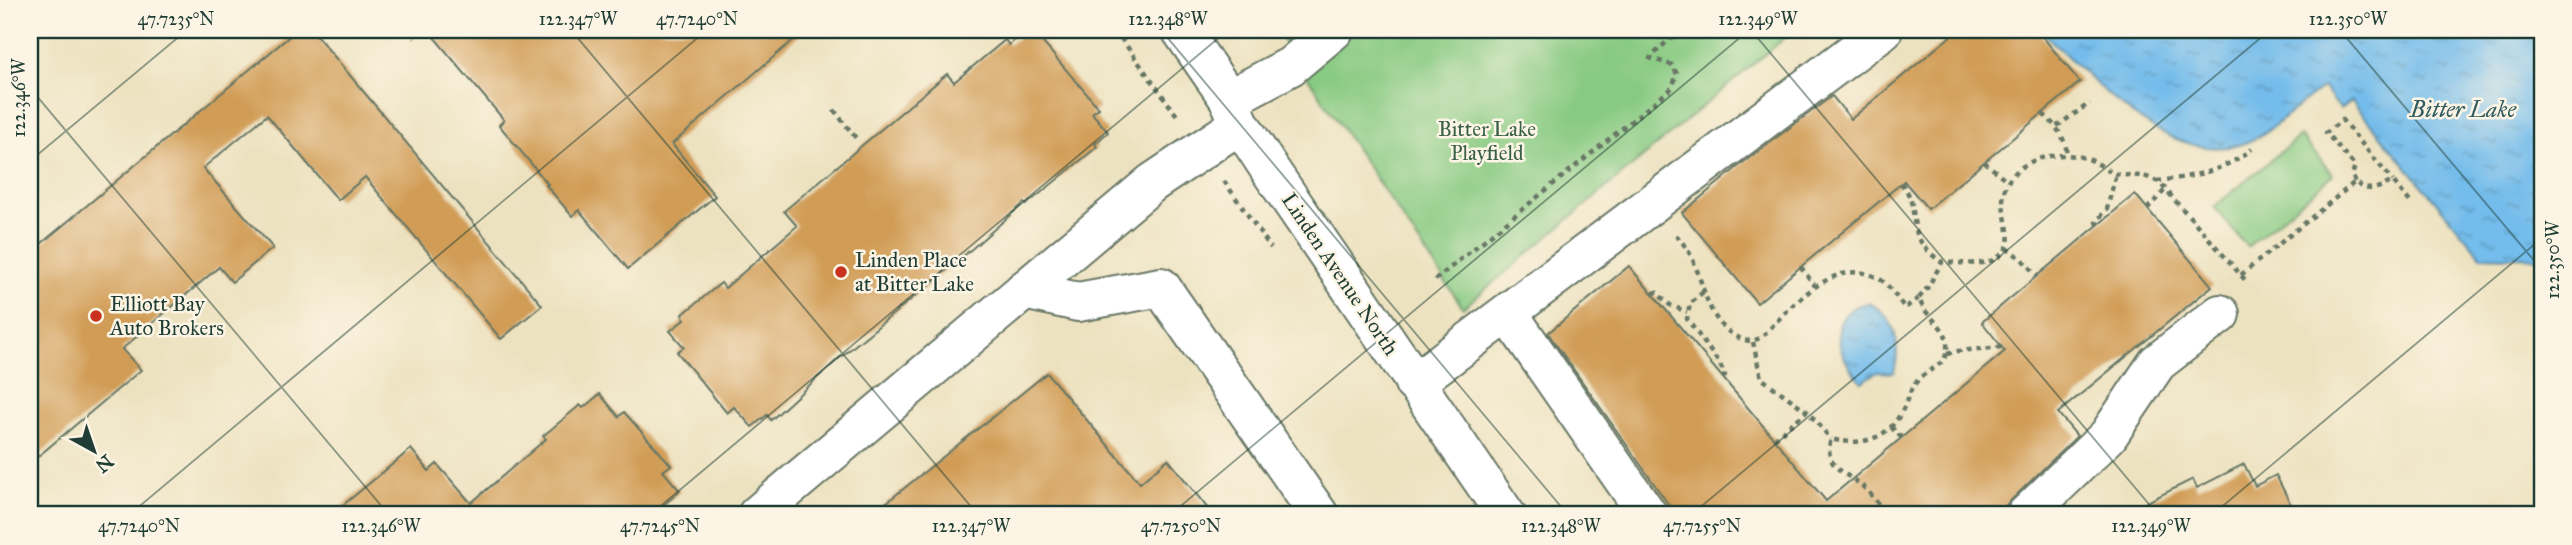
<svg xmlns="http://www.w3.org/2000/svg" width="2572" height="545" font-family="'IM FELL Great Primer',serif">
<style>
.green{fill:#88ca82;stroke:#54845b;stroke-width:2}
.water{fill:url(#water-ripples);stroke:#497c90;stroke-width:2}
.building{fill:#d19d56}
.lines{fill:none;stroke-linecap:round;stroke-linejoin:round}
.minor-casing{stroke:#677765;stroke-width:42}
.path{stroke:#677765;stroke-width:4.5;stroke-dasharray:5 5;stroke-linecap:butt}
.minor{stroke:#fff;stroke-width:38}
.ticks{fill:none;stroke:#1f3d34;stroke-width:2;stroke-opacity:0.45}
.poi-dot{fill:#c8321e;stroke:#fcf5e5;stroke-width:2.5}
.labels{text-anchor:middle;stroke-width:5;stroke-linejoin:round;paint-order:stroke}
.park-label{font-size:21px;fill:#396048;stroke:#fcf5e5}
.poi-label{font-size:21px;fill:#1f3d34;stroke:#fcf5e5;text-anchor:start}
.street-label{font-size:21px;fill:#1f3d34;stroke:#fcf5e5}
.water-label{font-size:23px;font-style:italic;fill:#345d62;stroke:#fcf5e5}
.neatline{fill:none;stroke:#1f3d34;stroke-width:2.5}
.ticks-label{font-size:18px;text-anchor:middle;fill:#1f3d34}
</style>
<defs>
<pattern id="water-ripples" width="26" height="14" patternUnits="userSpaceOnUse" patternTransform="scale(1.75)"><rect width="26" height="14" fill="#73bceb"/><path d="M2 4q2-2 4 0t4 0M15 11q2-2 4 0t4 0" fill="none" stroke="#5e9abf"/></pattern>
</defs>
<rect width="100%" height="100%" fill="#fcf5e5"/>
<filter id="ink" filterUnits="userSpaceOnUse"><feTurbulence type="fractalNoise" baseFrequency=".0143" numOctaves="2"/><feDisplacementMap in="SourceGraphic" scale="14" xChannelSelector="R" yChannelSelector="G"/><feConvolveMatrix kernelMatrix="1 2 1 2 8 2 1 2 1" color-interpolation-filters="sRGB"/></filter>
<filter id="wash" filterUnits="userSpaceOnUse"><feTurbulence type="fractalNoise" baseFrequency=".00686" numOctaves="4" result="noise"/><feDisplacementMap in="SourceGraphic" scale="28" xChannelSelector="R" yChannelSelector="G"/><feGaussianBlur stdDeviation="1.57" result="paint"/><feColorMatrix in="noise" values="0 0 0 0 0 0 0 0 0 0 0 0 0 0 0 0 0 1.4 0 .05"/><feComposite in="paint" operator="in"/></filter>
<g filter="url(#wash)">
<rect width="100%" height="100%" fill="#ede2c0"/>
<!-- green -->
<g class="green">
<polygon points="1276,30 1794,30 1463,308"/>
<polygon points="2300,136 2333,175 2247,247 2214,207"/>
</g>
<!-- water -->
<g class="water">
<path d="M 2040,30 L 2542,30 L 2542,258 L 2481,256 L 2352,101 L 2340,109 L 2323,87 C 2301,102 2276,128 2254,139 C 2175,178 2092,78 2040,30 Z"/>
<path d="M 1868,303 C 1897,316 1901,345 1894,373 L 1877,372 L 1862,382 C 1838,359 1822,312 1868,303 Z"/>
</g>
<g id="blocks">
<!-- building -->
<g class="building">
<polygon points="297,30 312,30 542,305 501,339 365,177 338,200 267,115 203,168 273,248 232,282 219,267 122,349 141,370 30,463 30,253"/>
<polygon points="428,30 805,30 672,144 715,196 628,269 579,210 572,216 546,185 548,184 499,125 504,120"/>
<polygon points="1027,30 1032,30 1099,108 1092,113 1108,132 1095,144 1097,147 1026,205 1024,203 959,260 837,360 771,420 767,415 752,427 734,407 727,413 677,352 684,347 670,331 685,319 682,315 721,283 725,288 797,226 784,211 947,74 954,82 1005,40 1009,45"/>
<polygon points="1958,30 2037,30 2080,82 1928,209 1904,181 1757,303 1682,213 1740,165 1832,96 1851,119"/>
<polygon points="2135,194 2212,286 2058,413 2077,436 1996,515 1676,515 1548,333 1629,266 1826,501 2005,351 1982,322"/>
<polygon points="1047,373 1140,483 1168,459 1213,515 871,515"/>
<polygon points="600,394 619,417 624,412 671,465 663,471 680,491 652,515 331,515 411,449 429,471 437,464 471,503 546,439 543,436 580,405 583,408"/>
<polygon points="2244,464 2255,486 2276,475 2296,515 2121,515 2193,479 2197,488"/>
</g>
</g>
</g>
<g filter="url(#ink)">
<use href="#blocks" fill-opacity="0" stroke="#677765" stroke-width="2"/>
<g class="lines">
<!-- minor casing -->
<g class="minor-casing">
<g id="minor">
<polyline points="1181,30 1229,99 1240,124 1270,170 1506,515"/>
<polyline points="1229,99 1291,66 1334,30"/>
<polyline points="1024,290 1078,302 1161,287 1319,515"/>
<polyline points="1508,313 1648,515"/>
<polyline points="1414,383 1883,30"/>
<polyline points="757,515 1152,183 1240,124"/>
<polyline points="2026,515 2108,436 2157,363 2220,314"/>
</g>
</g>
<!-- path -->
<g class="path">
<polyline points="408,30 415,38"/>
<polyline points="1115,30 1178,117"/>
<polyline points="834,110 856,138"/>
<path d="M 2043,114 C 2055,125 2066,137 2067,155"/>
<polyline points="2057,126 2090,103"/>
<polyline points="1984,162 2008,181"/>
<polyline points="1224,181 1271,248"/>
<path d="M 2157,181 C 2193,177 2224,171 2252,149"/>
<polyline points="2355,182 2352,175 2355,166 2326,133 2342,120 2393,181"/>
<path d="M 1901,183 C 1925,211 1899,234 1942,262"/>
<polyline points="2147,209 2165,190"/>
<polyline points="2099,225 2096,222 2107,209 2116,174"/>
<path d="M 1676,235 C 1682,242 1688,249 1692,258 C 1705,285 1706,321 1737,337 C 1747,342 1752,342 1762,337 C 1788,310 1832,256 1876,277 C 1888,282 1897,299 1905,308 L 1919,298 C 1925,319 1946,324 1947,343 C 1949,366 1932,366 1919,379 C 1910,388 1907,402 1901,413 C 1886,441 1859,446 1831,439 C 1823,466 1843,471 1861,485 C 1871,493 1879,506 1887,515"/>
<polyline points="2006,248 2022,259 2037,276"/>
<polyline points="1801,267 1815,286"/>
<path d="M 2241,275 L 2355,182 C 2369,194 2378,188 2393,181 L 2410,202"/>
<polyline points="1435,280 1672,88 1677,74 1672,65 1650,58 1679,30"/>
<polyline points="1703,292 1690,304 1687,319 1719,363 1725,375 1723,378"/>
<polyline points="1653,294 1656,292 1670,305 1687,312"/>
<path d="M 1919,298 L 1928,287 L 1942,262 C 1961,262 1988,269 2003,253 C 2021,232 1987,203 2014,174 C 2031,155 2065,151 2088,159 C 2098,162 2106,171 2117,174 C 2130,177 2145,173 2158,182 C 2166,188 2172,198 2179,205 C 2202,230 2224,256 2246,281"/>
<polyline points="1753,342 1761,378 1807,411 1831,439"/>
<polyline points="1947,354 1958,351 2002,347"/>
<polyline points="1891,427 1902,438"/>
<polyline points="1774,439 1807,411"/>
</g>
<!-- minor -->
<use href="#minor" class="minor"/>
</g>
</g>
<!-- ticks -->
<path class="ticks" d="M 571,30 L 978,515M 1161,30 L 1568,515M 1751,30 L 2158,515M 2340,30 L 2542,270M 30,88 L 389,515M 30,161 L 187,30M 129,515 L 707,30M 650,515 L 1228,30M 1170,515 L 1749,30M 1691,515 L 2270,30M 2212,515 L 2542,238"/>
<!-- markers -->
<g class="poi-dot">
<circle cx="841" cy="272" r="7"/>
<circle cx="96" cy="316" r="7"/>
</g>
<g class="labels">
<!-- park labels -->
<g class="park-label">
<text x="1487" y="136">Bitter Lake<tspan x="1487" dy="24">Playfield</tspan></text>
</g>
<!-- poi labels -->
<g class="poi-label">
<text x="855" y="267">Linden Place<tspan x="855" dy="24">at Bitter Lake</tspan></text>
<text x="110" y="311">Elliott Bay<tspan x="110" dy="24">Auto Brokers</tspan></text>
</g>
<!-- street labels -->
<g class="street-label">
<text transform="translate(1340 274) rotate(56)" y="7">Linden Avenue North</text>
</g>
<!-- water labels -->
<g class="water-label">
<text x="2463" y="117">Bitter Lake</text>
</g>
</g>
<!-- margin -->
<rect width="2572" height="545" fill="none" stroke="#fcf5e5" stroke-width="77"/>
<!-- north arrow -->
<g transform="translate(94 451) rotate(140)" stroke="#fcf5e5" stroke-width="5" paint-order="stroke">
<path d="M0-5L12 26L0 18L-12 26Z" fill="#1f3d34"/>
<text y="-10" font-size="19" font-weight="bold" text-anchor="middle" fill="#1f3d34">N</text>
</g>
<rect x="38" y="38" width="2496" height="468" class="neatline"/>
<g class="ticks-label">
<text x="176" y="25">47.7235°N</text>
<text x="578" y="25">122.347°W</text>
<text x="697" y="25">47.7240°N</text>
<text x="1168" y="25">122.348°W</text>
<text x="1758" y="25">122.349°W</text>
<text x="2348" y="25">122.350°W</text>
<text transform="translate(19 98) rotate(-90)" y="6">122.346°W</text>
<text transform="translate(2553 260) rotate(-90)" y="6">122.350°W</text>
<text x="139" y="532">47.7240°N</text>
<text x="381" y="532">122.346°W</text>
<text x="660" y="532">47.7245°N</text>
<text x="971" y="532">122.347°W</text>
<text x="1181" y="532">47.7250°N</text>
<text x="1561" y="532">122.348°W</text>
<text x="1702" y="532">47.7255°N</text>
<text x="2151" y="532">122.349°W</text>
</g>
</svg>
